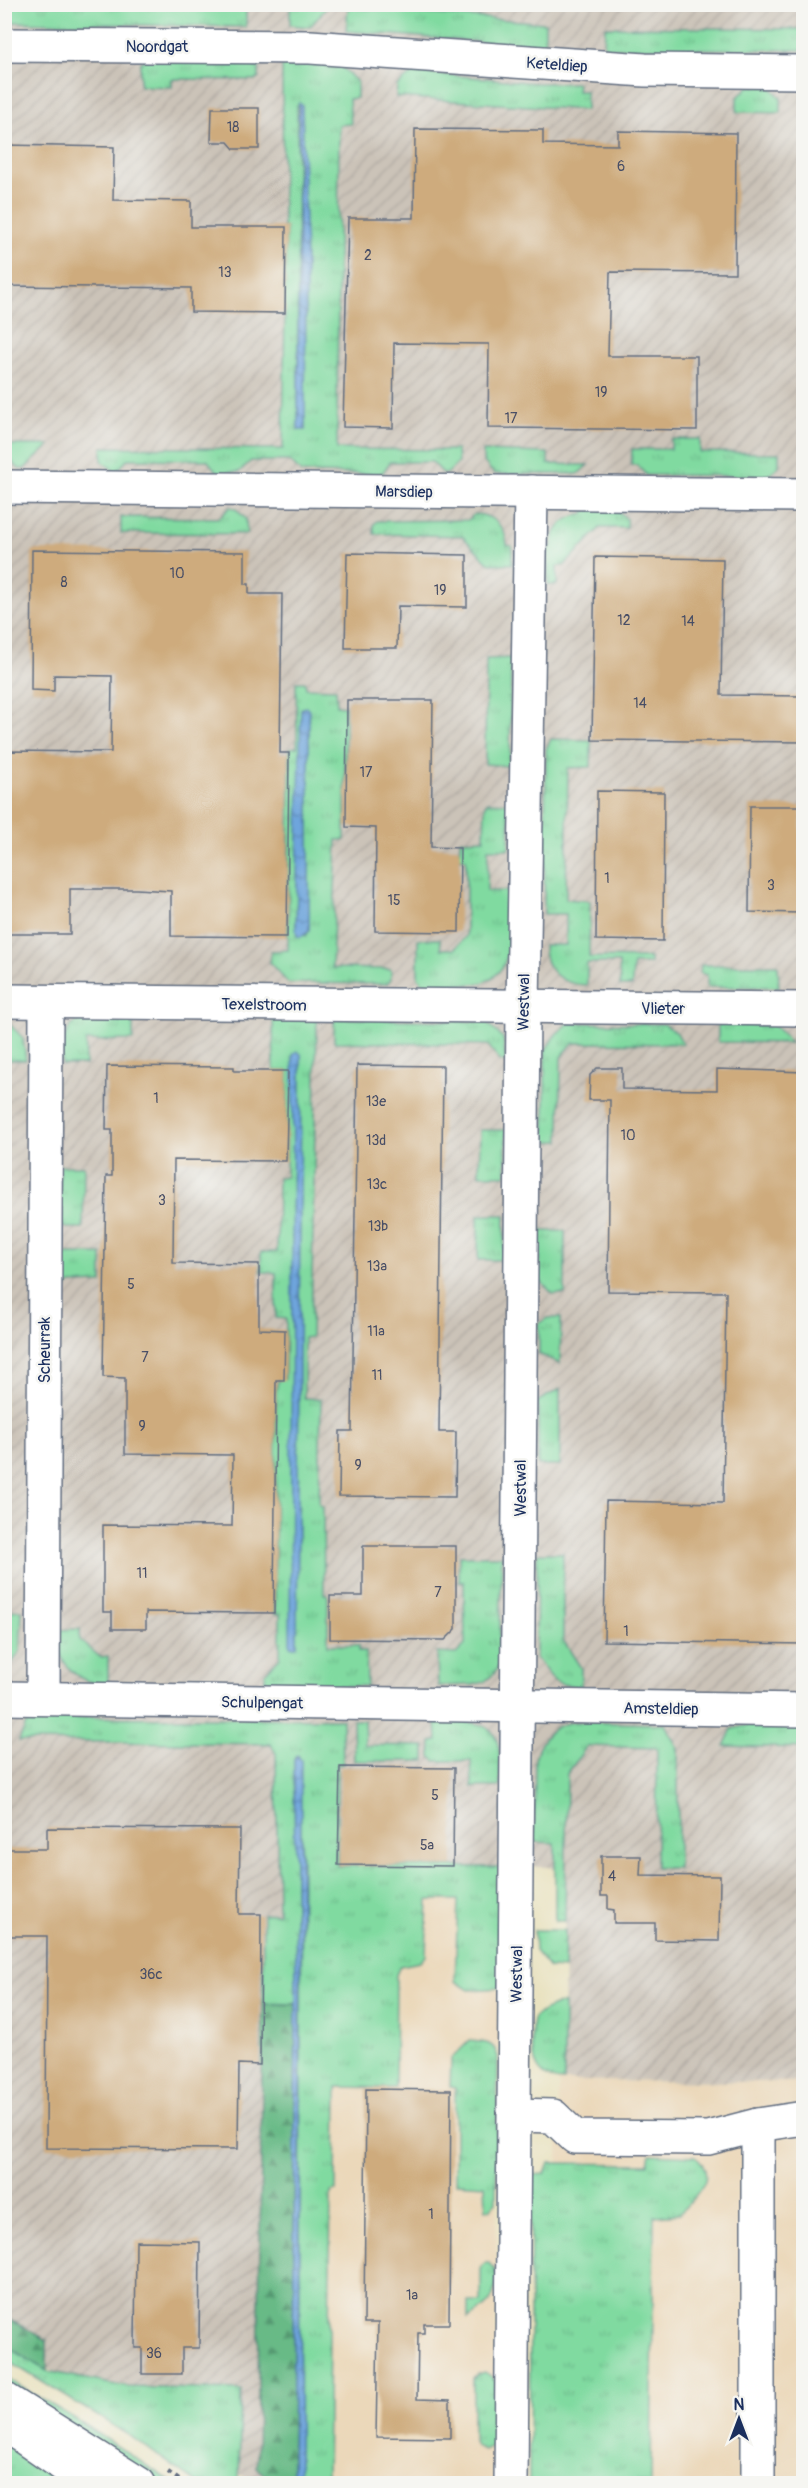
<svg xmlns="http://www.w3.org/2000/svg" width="808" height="2488" font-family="Pangolin,sans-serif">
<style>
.built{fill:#ebd8ba}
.industrial{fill:url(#industrial-furrows)}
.grass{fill:url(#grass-tufts);stroke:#4e847f;stroke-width:1.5;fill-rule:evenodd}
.forest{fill:url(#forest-firs);stroke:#427472;stroke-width:1.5}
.water{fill:url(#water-ripples);stroke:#446a9d;stroke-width:1.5}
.building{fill:#ceab7d}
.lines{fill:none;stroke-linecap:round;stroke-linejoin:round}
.minor-casing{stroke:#636e80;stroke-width:36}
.major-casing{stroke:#636e80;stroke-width:36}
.path{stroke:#636e80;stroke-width:4;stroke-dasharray:4.5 4.5;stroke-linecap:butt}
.minor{stroke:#fff;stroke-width:33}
.major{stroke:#fff;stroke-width:33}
.labels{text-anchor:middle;stroke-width:5;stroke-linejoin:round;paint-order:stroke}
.number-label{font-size:14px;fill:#484e66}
.street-label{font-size:16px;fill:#1b2f5e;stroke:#f6f6f2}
</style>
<defs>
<pattern id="industrial-furrows" width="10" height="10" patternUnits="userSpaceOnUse" patternTransform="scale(1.5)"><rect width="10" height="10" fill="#cbc3b8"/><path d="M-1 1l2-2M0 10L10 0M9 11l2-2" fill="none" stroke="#aea8a1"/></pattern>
<pattern id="grass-tufts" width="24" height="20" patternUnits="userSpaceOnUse" patternTransform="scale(1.5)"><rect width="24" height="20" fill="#80daa0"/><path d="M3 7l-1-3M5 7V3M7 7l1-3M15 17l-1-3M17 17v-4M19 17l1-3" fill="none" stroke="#6ebb8c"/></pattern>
<pattern id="forest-firs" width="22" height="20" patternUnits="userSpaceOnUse" patternTransform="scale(1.5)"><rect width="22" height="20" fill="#68ba86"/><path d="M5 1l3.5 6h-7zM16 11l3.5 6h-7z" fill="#559871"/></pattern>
<pattern id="water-ripples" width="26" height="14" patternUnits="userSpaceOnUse" patternTransform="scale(1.5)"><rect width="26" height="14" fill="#6ea5dc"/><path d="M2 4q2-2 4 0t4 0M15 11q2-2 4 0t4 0" fill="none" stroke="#5a87b6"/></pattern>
</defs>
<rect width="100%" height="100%" fill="#f6f6f2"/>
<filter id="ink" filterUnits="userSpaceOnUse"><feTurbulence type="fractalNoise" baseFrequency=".0167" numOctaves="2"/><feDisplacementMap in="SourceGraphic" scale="12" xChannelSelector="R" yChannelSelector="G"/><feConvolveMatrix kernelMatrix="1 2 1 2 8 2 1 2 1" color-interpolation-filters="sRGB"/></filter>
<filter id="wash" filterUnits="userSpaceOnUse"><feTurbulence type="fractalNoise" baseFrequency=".008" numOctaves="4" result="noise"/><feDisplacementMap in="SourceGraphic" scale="24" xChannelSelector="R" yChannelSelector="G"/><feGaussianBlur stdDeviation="1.35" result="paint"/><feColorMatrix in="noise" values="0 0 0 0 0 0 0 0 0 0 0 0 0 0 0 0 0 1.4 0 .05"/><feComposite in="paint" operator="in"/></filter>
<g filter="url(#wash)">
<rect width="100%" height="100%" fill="#e9e2c0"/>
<!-- built -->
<g class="built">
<polygon points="428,1900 458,1900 455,1981 502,1988 498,2057 494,2483 327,2484 331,2191 336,2191 337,2087 395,2088 396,1975 400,1966 420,1962 426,1956"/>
<polygon points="559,2081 803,2082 803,2483 554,2484"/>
</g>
<!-- industrial -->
<polygon class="industrial" points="5,5 803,5 803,2082 564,2081 565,1867 303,1866 299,2483 256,2483 5,2345"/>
<!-- grass -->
<g class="grass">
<polygon points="5,4 246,5 246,27 5,22"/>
<polygon points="290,5 290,4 329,5 310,27 290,25"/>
<polygon points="348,7 545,23 545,47 346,31"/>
<polygon points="605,27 803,29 803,50 604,48"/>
<polygon points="146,59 259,63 259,78 256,80 172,79 172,87 140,86 140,63"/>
<path d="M 282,60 L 340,65 L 357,82 L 357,98 L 349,99 L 351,124 L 339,125 L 337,449 L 457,450 L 458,463 L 447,474 L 443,473 L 432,462 L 390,462 L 382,474 L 301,473 L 290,461 L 251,461 L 239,472 L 217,472 L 207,460 L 128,459 L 118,470 L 114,471 L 102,461 L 102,447 L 283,449 L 286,227 L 283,226 ZM 297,105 L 302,105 L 306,267 L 305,430 L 298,430 Z"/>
<polygon points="414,72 537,83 578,83 577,91 586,91 586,110 396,97 397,86"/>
<polygon points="749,86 770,86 781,98 781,113 737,112 737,98"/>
<polygon points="671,439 700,439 700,452 779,453 779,466 767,476 646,475 637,465 631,465 632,449 671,449"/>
<polygon points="5,445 50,445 24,469 19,469 8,458 5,458"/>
<polygon points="483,451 548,453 548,464 588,465 578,474 494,474 483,461"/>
<polygon points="230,507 235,508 246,519 247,534 121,533 121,517 219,518"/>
<path d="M 585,510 L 617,510 L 627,519 L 627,528 L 600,528 L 564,566 L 557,566 L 557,585 L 548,585 L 548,547 L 552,546 C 553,527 566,516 584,514 Z"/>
<path d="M 474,514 C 493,514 506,527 507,545 L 512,546 L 512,564 L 490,564 L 462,536 L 374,534 L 374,524 L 377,521 L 468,520 Z"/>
<polygon points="511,658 510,762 507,766 485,764 486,659"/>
<path d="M 296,682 L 305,682 L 306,688 L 336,689 L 337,705 L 345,706 L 345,840 L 337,840 L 332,968 L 391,969 L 391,979 L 387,984 L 288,983 L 270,963 L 271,951 L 288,950 L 290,748 L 297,747 ZM 302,708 L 309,710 L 309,931 L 306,936 L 296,930 Z"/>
<path d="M 551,739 L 591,740 L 591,767 L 568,768 L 566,899 L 590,901 L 589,957 L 650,958 L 650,964 L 633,964 L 632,986 L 620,986 L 619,963 L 587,963 L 587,985 C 562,985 543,971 544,945 L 566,945 L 566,914 L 544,914 L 546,749 Z"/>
<path d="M 488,802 L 508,803 L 510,806 L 509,849 L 488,849 L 487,891 L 509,891 C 509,923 520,979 474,984 C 458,986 440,984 423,984 L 418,977 L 418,939 L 440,939 L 441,949 L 454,949 L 466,936 L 466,859 L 460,858 L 460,840 L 484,839 L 485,805 Z"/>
<polygon points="701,965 778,965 779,987 707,987 707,975 700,973"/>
<path d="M 133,1016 L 133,1040 L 86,1041 L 85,1065 L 62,1065 C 61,1045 63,1027 83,1018 Z"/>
<polygon points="4,1018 23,1038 26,1060 5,1060"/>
<polygon points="334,1018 486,1022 503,1038 506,1062 500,1061 488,1045 334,1042"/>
<path d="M 317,1019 L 311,1337 L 304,1338 L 304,1398 L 321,1399 L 319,1505 L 323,1506 L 324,1594 L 328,1594 L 328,1645 L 359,1645 L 359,1651 L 366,1651 L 367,1686 L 271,1686 L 265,1682 L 265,1673 L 280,1657 L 280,1614 L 275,1614 L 276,1393 L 278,1380 L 285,1379 L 286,1319 L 276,1318 L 276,1273 L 261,1272 L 261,1252 L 277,1252 L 278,1178 L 286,1177 L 288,1071 L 274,1071 L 273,1020 ZM 301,1054 L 297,1645 L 295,1647 Z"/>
<polygon points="569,1023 664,1024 677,1033 683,1044 573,1043 561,1057 560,1141 545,1142 545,1051 556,1034"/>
<polygon points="718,1024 774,1025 791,1043 718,1042"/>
<polygon points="480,1130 506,1130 506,1175 479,1175"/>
<polygon points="60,1166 84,1166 83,1228 65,1228 59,1222"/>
<polygon points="478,1215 505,1215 504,1260 478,1260"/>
<polygon points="540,1231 565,1231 565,1294 553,1294 540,1281"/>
<polygon points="64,1254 102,1254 102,1283 71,1284 66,1288 59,1285 59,1259"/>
<polygon points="547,1318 561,1318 560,1364 539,1354 539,1324"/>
<polygon points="560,1389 560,1465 538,1465 538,1401"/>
<polygon points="539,1553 563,1553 563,1640 581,1668 581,1687 561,1684 554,1681 536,1658 537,1555"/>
<polygon points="459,1556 502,1556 499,1666 494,1674 484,1682 472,1685 438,1686 437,1653 456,1654 465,1645 464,1582 459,1582"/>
<polygon points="22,1610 20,1652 5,1673 5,1611"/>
<path d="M 80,1629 L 80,1640 L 100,1657 L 108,1656 L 108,1685 C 75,1684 57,1662 55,1630 Z"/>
<polygon points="34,1717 342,1719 343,1764 337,1765 337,1866 502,1867 502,1988 469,1990 455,1981 458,1900 428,1900 426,1956 420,1962 400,1966 396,1975 395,2088 337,2087 336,2191 331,2192 327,2483 299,2483 302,1866 299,1756 295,1756 294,1760 296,2004 263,2004 263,1914 278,1913 276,1754 271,1744 19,1741 27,1722"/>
<polygon points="353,1720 364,1720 365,1745 425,1746 425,1761 354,1761"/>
<path d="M 436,1721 C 498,1721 501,1726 500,1787 L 472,1787 L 471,1761 L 435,1761 L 431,1757 L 431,1742 L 437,1741 Z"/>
<path d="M 574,1722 L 665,1724 L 678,1749 L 678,1868 L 656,1868 L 657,1748 L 587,1746 L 567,1774 L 565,1921 L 555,1921 L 555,1843 L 534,1842 L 535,1759 C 540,1739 552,1724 574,1722 Z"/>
<polygon points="748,1725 803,1725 803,1748 724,1746 732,1729"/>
<polygon points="534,1930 565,1930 564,1969 549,1968 535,1951"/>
<path d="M 564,2002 L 564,2081 C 536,2081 532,2059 532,2037 C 532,2031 531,2023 534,2018 C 540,2010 556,2006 564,2002 Z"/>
<path d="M 469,2041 C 483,2042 495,2041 498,2057 L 496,2202 L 490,2209 L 486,2209 L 485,2185 L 455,2183 L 455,2088 L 450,2087 L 451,2059 Z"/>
<path d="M 650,2154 L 696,2156 C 720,2180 694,2194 680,2214 L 654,2216 L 651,2483 L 529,2484 L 531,2175 L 545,2174 L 549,2163 L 648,2164 Z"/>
<path d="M 485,2263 L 489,2263 L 496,2271 C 496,2299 491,2305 468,2319 L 468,2302 L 481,2302 L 481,2266 Z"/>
<polygon points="4,2345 47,2371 126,2387 241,2390 239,2483 197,2483 130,2436 5,2359"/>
<polygon points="485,2372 495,2379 496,2386 494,2442 490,2447 484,2450 475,2446 473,2441 473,2379 478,2374"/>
<polygon points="4,2377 82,2423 173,2483 149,2483 5,2390"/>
<polygon points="5,2433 78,2483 5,2483"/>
</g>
<!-- forest -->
<g class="forest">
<polygon points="263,2004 296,2004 292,2483 273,2483 257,2467"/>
<polygon points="5,2317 47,2340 47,2371 5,2345"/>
</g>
<!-- water -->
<g class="water">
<polygon points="299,103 302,105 306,267 305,430 298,430"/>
<polygon points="305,707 309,709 309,931 301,937 297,936 296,930 301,709"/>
<polygon points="297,1051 301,1054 297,1646 293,1647 290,1646 293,1071 293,1055"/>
<polygon points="297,1755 301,1760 299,2483 292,2484 296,2004 294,1760"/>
</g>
<g id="blocks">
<!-- building -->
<g class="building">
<polygon points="212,108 259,108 259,149 234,149 228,142 211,142"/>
<polygon points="415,129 543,130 543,144 618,145 618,131 736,133 735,273 610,272 608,356 697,356 697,430 488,428 489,344 394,343 393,428 343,427 348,218 414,218"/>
<polygon points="4,145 114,147 113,200 191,201 191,227 286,227 285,313 191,312 191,288 4,286"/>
<polygon points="32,550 245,552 245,584 249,584 249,594 282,594 280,753 289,753 287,937 171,936 171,891 136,889 70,889 70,934 4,934 4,751 111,752 112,676 54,675 54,691 31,690"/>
<polygon points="347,553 467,555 467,607 398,606 397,648 345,648"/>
<polygon points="595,557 723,559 721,695 804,696 804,742 592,740"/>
<polygon points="347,700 433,700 431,847 460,848 459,932 375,931 376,828 346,827"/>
<polygon points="597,791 664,792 663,941 596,940"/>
<polygon points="750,806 801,806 800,913 749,912"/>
<polygon points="357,1065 443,1066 439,1432 456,1432 455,1497 339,1496 340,1431 352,1431"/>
<polygon points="107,1066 234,1067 234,1071 288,1071 286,1161 174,1160 173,1263 259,1264 259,1329 285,1330 284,1380 276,1380 274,1613 146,1612 146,1629 112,1629 112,1612 103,1612 103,1525 232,1526 233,1455 125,1454 125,1378 103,1377 106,1176 112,1176 112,1130 106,1130"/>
<polygon points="597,1068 622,1068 622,1089 717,1090 717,1069 804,1072 804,1644 604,1641 606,1501 723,1503 726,1292 608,1291 610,1100 589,1100 590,1075"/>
<polygon points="363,1546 456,1546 456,1629 445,1640 330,1639 330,1596 363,1596"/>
<polygon points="340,1767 454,1768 453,1866 338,1865"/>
<polygon points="47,1828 240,1829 239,1914 261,1914 260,2065 239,2064 238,2149 46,2148 47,1936 4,1936 4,1849 47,1849"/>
<polygon points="601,1856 641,1856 640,1875 720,1876 719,1941 655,1940 655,1923 614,1923 614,1910 608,1909 608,1896 601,1896"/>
<polygon points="366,2089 451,2090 449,2324 424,2324 424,2333 418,2333 417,2399 450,2400 450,2438 376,2437 378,2323 364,2323"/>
<polygon points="136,2241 200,2242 199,2348 182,2348 182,2374 142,2374 142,2348 135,2348"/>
</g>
</g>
</g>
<g filter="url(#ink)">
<use href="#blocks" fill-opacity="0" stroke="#636e80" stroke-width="1.5"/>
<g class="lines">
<!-- minor casing -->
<g class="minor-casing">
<g id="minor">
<polyline points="4,45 310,47 645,70 804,72"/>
<polyline points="4,487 804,495"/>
<polyline points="4,1001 804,1009"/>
<polyline points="4,1698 804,1710"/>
<polyline points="43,1698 46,1002"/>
<polyline points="515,2115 553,2116 575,2137 708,2138 758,2125 804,2118"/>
<polyline points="758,2125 758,2484"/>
<polyline points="511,2484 523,1007 531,492"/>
</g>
</g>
<!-- major casing -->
<g class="major-casing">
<g id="major">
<polyline points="4,2399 139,2484"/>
<polyline points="6,2425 91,2484"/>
</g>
</g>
<!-- path -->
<polyline class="path" points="168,2472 185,2484"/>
<!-- minor -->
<use href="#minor" class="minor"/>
<!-- major -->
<use href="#major" class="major"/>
</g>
</g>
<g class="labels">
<!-- number labels -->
<g class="number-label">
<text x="233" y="132">18</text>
<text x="621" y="171">6</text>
<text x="368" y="260">2</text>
<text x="225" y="277">13</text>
<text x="601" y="397">19</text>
<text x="511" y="423">17</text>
<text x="177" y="578">10</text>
<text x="64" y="587">8</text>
<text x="440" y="595">19</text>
<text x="624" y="625">12</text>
<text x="688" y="626">14</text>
<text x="640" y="708">14</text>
<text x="366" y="777">17</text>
<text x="607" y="883">1</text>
<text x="771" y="890">3</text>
<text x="394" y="905">15</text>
<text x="156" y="1103">1</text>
<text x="376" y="1106">13e</text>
<text x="628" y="1140">10</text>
<text x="376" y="1145">13d</text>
<text x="377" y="1189">13c</text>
<text x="162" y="1205">3</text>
<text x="378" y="1231">13b</text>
<text x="377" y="1271">13a</text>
<text x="131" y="1289">5</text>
<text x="376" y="1336">11a</text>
<text x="145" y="1362">7</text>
<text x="377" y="1380">11</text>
<text x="142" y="1431">9</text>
<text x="358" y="1470">9</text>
<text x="142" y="1578">11</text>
<text x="438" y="1597">7</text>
<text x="626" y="1636">1</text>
<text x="435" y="1800">5</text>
<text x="427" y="1850">5a</text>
<text x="612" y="1881">4</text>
<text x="151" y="1979">36c</text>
<text x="431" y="2219">1</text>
<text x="412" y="2300">1a</text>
<text x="154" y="2358">36</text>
</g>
<!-- street labels -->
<g class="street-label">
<text x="157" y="52">Noordgat</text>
<text transform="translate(557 64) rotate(4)" y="6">Keteldiep</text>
<text transform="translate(404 491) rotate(1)" y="6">Marsdiep</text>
<text transform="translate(523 1002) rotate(-89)" y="6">Westwal</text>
<text transform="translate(264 1004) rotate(1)" y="6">Texelstroom</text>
<text x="663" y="1014">Vlieter</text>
<text transform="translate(44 1350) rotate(-90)" y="6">Scheurrak</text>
<text transform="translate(520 1488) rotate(-90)" y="6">Westwal</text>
<text transform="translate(262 1702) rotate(1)" y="6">Schulpengat</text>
<text transform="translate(661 1708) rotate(1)" y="6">Amsteldiep</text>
<text transform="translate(516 1974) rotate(-89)" y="6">Westwal</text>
</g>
</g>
<!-- margin -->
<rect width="808" height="2488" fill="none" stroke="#f6f6f2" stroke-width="24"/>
<!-- north arrow -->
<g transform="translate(739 2419)" stroke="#f6f6f2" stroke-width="4.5" paint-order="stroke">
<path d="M0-4.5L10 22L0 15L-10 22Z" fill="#1b2f5e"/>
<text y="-9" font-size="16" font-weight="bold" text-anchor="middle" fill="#1b2f5e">N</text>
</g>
</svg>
